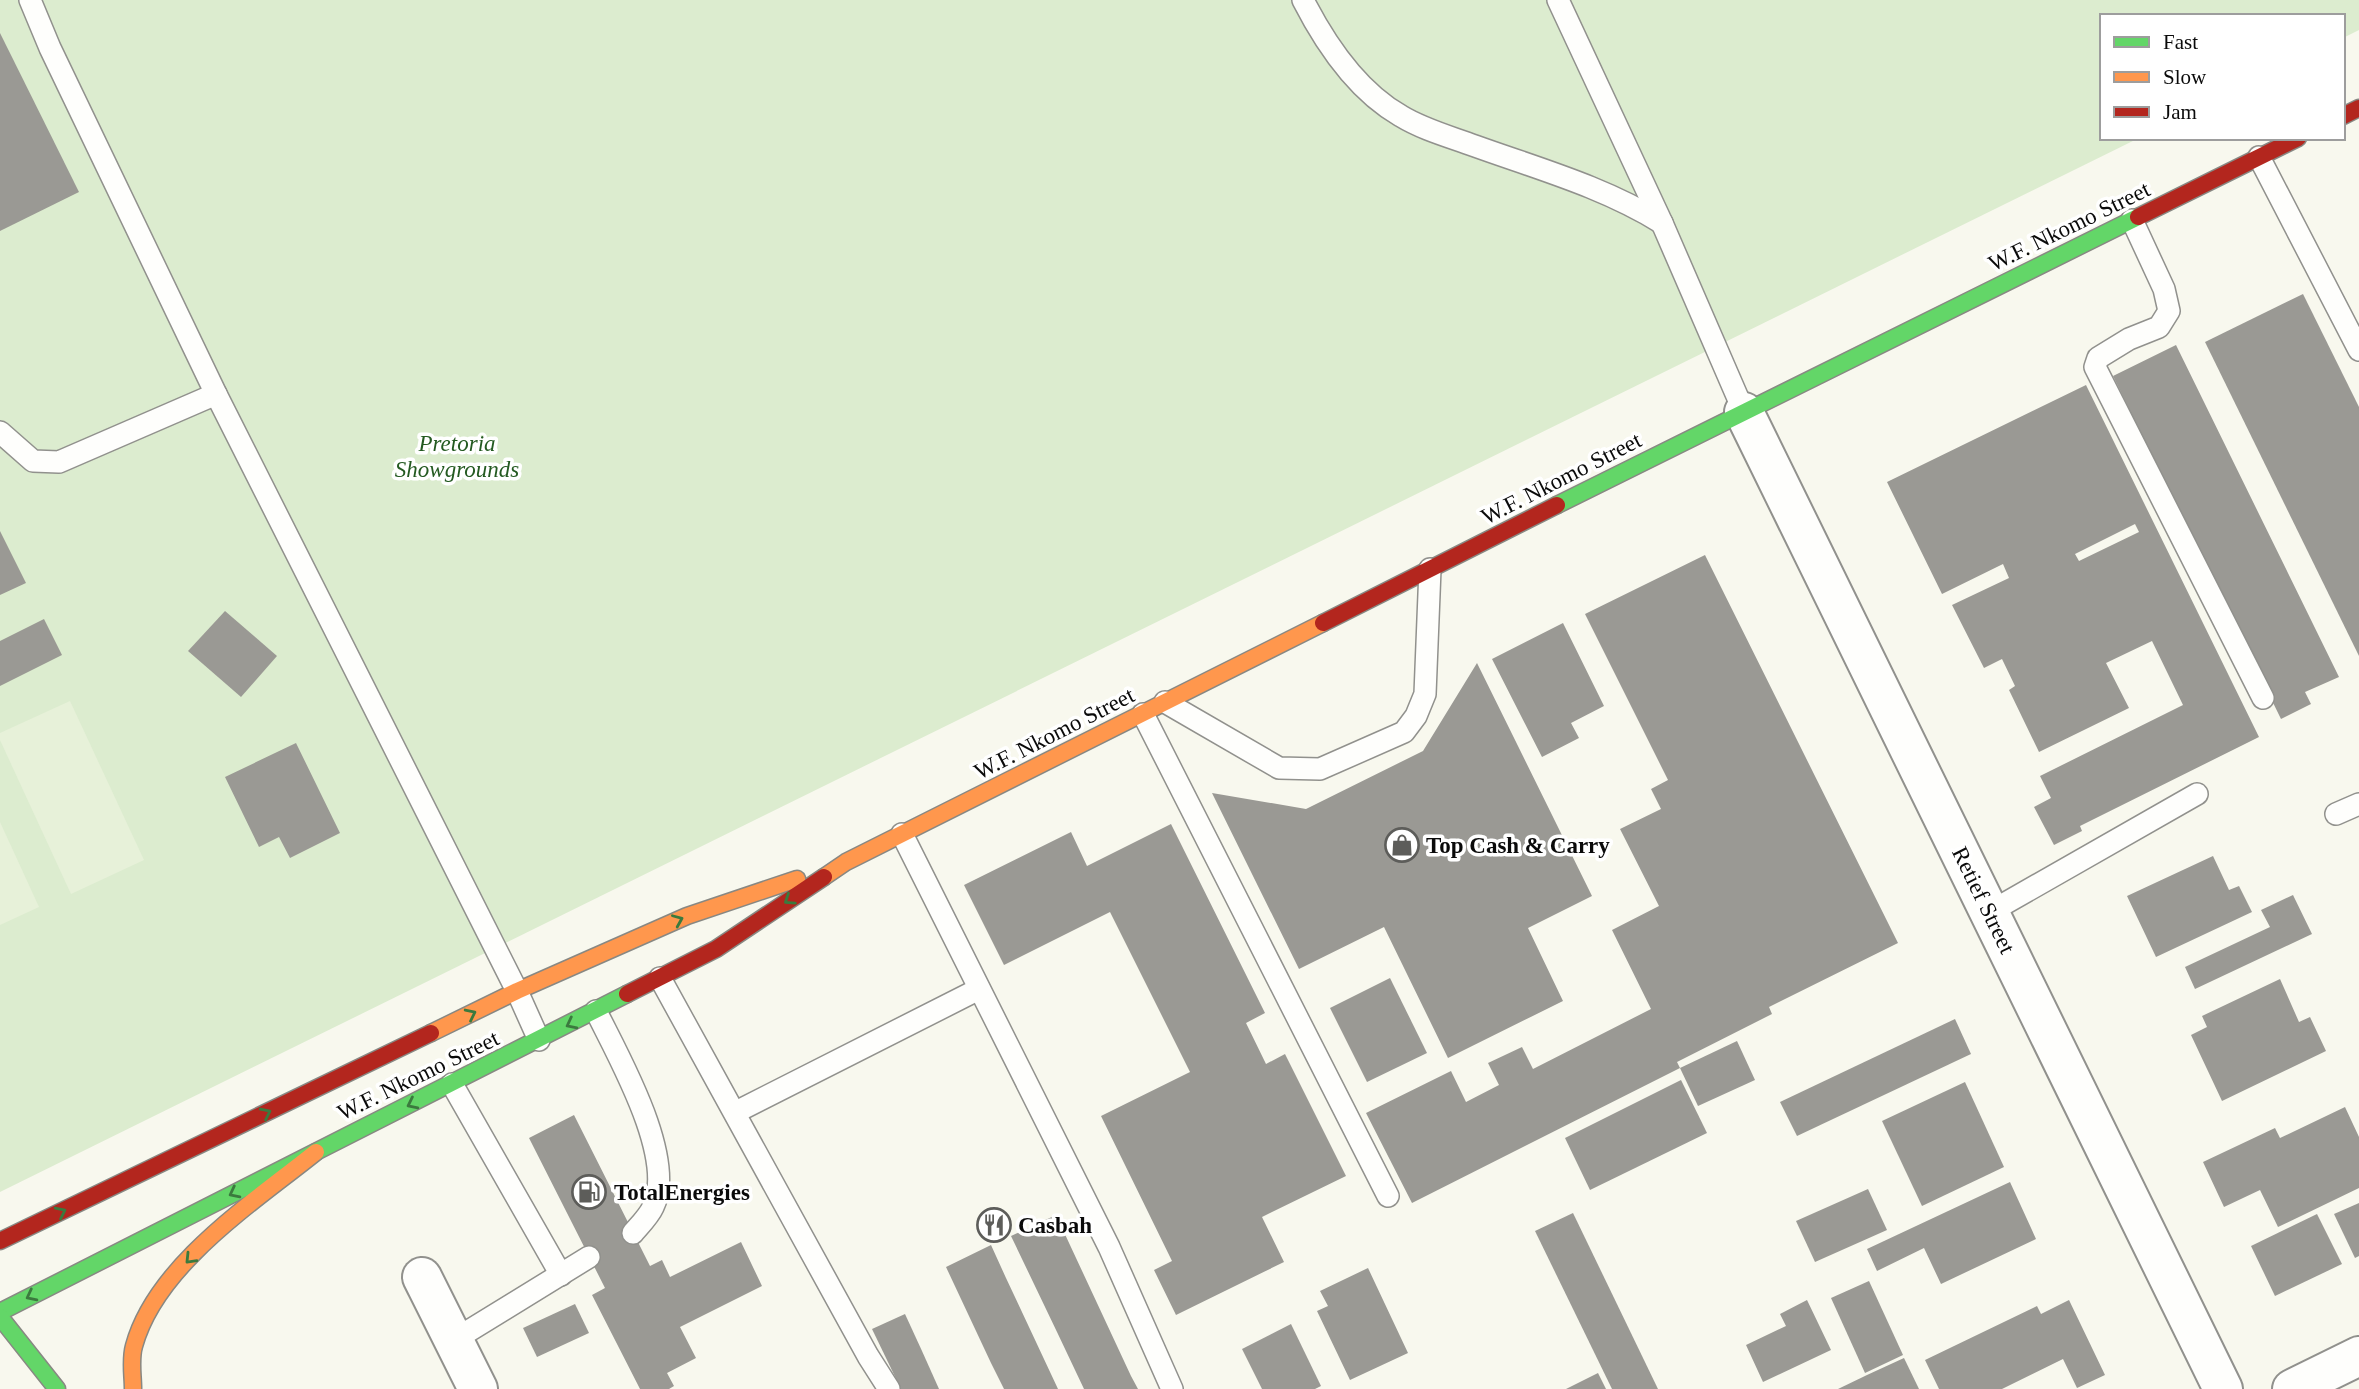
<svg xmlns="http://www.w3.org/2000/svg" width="2359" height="1389" font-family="Georgia,serif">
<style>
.green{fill:#dceccf}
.pitch{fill:#e7f1d9}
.building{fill:#9a9994;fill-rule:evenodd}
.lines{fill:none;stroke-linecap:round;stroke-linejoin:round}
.lane-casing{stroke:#91918d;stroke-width:24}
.street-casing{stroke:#91918d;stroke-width:42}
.fast-casing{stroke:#888883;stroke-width:19}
.slow-casing{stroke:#888883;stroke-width:19}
.jam-casing{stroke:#888883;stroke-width:19}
.lane{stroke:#fefefc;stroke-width:21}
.street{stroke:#fefefc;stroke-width:38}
.fast{stroke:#63d668;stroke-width:16}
.slow{stroke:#ff974d;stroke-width:16}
.jam{stroke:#b3261e;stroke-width:16}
.oneway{stroke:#3b7a3e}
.labels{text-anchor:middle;stroke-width:7;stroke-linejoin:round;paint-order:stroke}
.street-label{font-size:23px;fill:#0a0a0a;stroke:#fff}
.park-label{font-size:23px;font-style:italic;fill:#245a21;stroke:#fff}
.poi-label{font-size:23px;font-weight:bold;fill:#0a0a0a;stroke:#fff;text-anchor:start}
</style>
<rect width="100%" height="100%" fill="#f8f8ee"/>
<!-- green -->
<polygon class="green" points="0,0 2359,0 2359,30 2343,38 2343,16 2102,16 2102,138 2139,138 0,1192"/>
<!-- pitch -->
<g class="pitch">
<polygon points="70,701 144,860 71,894 0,740 0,733"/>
<polygon points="0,822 39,907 0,925"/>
</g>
<!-- building -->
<g class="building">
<polygon points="0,33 79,192 0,231"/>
<polygon points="2303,294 2359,407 2359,656 2205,342"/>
<polygon points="2176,345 2339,677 2305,692 2311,704 2281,719 2113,376"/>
<path d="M 2086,385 L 2259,737 L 2080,826 L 2082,831 L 2054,845 L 2034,807 L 2051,798 L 2040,776 L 2183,705 L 2152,641 L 2106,663 L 2129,708 L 2039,752 L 2009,690 L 2015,686 L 2002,659 L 1984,668 L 1952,605 L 2009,578 L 2003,564 L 1942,594 L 1887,482 ZM 2135,524 L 2139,532 L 2079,561 L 2075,554 Z"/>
<polygon points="0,531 26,583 0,595"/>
<polygon points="1705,555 1898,943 1769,1007 1772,1014 1677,1062 1680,1068 1412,1203 1366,1113 1451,1071 1466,1102 1499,1085 1488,1063 1522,1047 1533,1069 1651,1009 1612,930 1659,906 1620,829 1661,809 1651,789 1668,780 1585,614"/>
<polygon points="225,611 277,656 241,697 188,651"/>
<polygon points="44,619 62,655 0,686 0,641"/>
<polygon points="1563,623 1604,706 1571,723 1579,738 1542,757 1492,659"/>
<polygon points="1477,663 1592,896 1528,928 1563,1001 1448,1058 1384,927 1299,969 1212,793 1306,809 1423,751"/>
<polygon points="296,743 340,833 290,858 279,837 259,847 225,777"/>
<polygon points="1171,824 1265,1013 1246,1023 1266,1064 1285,1054 1346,1176 1262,1217 1284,1262 1176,1315 1154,1270 1172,1261 1101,1116 1190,1072 1110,912 1004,965 964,885 1071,832 1087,866"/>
<polygon points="2213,856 2229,890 2239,886 2252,912 2156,957 2127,896"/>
<polygon points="2293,895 2312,934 2195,989 2185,967 2270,927 2261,910"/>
<polygon points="1390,978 1427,1053 1367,1082 1330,1008"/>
<polygon points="2280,979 2299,1022 2310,1017 2326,1051 2222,1101 2191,1035 2207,1027 2202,1016"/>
<polygon points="1955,1019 1971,1054 1797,1136 1780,1102"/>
<polygon points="1737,1041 1755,1080 1698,1106 1680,1068"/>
<polygon points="1681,1080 1707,1133 1590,1190 1565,1138"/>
<polygon points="1965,1082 2004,1167 1922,1206 1882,1121"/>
<polygon points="2345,1107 2359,1137 2359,1188 2278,1227 2260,1190 2224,1207 2203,1162 2275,1128 2280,1138"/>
<polygon points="574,1115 650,1266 662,1260 670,1277 741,1242 762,1286 680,1327 696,1358 667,1373 674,1386 669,1389 640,1389 592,1295 605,1288 529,1138"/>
<polygon points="2010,1182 2036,1239 1941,1284 1924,1248 1877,1271 1867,1249"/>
<polygon points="1868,1189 1887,1230 1815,1262 1796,1221"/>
<polygon points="2359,1203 2359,1256 2355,1258 2334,1214"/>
<polygon points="1573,1213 1658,1389 1612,1389 1535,1231"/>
<polygon points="2317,1214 2342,1264 2275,1296 2251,1246"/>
<polygon points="1056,1215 1131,1376 1138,1389 1084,1389 1057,1332 1011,1236"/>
<polygon points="991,1245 1006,1278 1058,1389 1004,1389 991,1363 946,1267"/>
<polygon points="1368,1268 1408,1353 1350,1380 1317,1311 1328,1306 1320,1291"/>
<polygon points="1869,1281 1903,1355 1865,1373 1831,1298"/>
<polygon points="1807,1300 1831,1350 1763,1382 1746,1345 1786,1326 1780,1314"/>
<polygon points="2069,1300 2105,1375 2077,1388 2063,1359 2002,1389 1939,1389 1925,1360 2037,1306 2041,1314"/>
<polygon points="575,1304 589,1333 537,1357 523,1328"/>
<polygon points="905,1314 922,1351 939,1389 901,1389 872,1329"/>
<polygon points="1291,1324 1321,1386 1315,1389 1262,1389 1242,1349"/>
<polygon points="1904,1358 1919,1389 1838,1389 1867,1375"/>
<polygon points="1598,1373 1606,1389 1566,1389"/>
</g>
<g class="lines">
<!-- lane casing -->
<g class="lane-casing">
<g id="lane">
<polyline points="30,0 50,48 216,394 517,991 539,1040"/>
<path d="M 1303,0 C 1326,45 1357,91 1401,116 C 1424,130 1451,137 1475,146 C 1539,169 1604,187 1662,223"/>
<polyline points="1558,0 1662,223 1744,412"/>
<polyline points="2259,157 2359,350"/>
<polyline points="2132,220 2164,289 2169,311 2159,327 2129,339 2098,358 2095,367 2263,698"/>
<polyline points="0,432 33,461 59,462 216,394"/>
<polyline points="1165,702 1279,768 1320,769 1404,732 1416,716 1425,694 1430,569"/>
<polyline points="1143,714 1388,1196"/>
<polyline points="2336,814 2359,804"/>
<polyline points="902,834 1109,1247 1172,1389"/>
<polyline points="1990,912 2197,794"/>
<polyline points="660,978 868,1356 889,1389"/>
<path d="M 596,1011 C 618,1056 677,1158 653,1207 C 649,1216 640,1225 633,1233"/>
<polyline points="452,1084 561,1275"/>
<polyline points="736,1112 979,989"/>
<polyline points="454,1340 589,1257"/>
</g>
</g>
<!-- street casing -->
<g class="street-casing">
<g id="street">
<polyline points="1744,412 2223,1389"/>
<polyline points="422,1277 478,1389"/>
<polyline points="2292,1389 2359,1356"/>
</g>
</g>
<!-- fast casing -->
<g class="fast-casing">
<g id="fast">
<polyline points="1557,505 2138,217"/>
<polyline points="0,1312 627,994"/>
<polyline points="0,1317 57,1389"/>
</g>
</g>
<!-- slow casing -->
<g class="slow-casing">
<g id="slow">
<polyline points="824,877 846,862 1323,623"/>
<polyline points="431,1033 517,991 687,916 797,879"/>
<path d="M 133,1389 C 133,1375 130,1360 134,1346 C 156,1265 254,1202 316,1152"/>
</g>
</g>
<!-- jam casing -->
<g class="jam-casing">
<g id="jam">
<polyline points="2343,116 2359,108"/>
<polyline points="2138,217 2298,138"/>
<polyline points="1323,623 1557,505"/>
<polyline points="627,994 716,949 824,877"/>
<polyline points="0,1241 431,1033"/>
</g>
</g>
<!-- lane -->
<use href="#lane" class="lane"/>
<!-- street -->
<use href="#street" class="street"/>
<!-- fast -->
<use href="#fast" class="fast"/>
<!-- slow -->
<use href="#slow" class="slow"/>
<!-- jam -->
<use href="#jam" class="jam"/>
</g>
<!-- one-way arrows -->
<defs><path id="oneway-chevron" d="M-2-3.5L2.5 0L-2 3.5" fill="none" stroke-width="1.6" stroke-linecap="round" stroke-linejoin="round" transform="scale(1.75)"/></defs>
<g class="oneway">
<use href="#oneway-chevron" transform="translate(789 900) rotate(146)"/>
<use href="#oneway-chevron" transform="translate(678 920) rotate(-23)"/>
<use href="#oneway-chevron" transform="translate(471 1014) rotate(-26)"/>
<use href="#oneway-chevron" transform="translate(571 1024) rotate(153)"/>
<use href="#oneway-chevron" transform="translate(412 1104) rotate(154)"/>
<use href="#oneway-chevron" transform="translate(266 1113) rotate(-26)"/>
<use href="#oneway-chevron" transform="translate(234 1193) rotate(153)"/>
<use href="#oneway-chevron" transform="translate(61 1212) rotate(-26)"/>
<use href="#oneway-chevron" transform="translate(190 1259) rotate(134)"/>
<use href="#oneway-chevron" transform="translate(31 1296) rotate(153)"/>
</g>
<!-- icons -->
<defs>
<g id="shop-ring" transform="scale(1.75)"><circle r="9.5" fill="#fff" stroke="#5d5d5a" stroke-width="1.5"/><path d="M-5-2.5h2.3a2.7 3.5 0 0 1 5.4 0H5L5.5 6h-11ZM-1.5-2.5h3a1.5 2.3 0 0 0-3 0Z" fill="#5d5d5a"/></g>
<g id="fuel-ring" transform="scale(1.75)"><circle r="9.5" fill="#fff" stroke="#5d5d5a" stroke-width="1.5"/><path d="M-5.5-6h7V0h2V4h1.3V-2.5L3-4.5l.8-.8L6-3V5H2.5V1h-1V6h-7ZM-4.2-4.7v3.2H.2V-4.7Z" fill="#5d5d5a"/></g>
<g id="restaurant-ring" transform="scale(1.75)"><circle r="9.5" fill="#fff" stroke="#5d5d5a" stroke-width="1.5"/><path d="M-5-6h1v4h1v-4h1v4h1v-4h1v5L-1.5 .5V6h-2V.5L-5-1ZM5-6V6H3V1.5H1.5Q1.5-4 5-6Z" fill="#5d5d5a"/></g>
</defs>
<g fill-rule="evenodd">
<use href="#shop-ring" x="1402" y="845"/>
<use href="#fuel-ring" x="589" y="1192"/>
<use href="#restaurant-ring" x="994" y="1225"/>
</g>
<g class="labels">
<!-- street labels -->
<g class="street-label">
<text transform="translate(2069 226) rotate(-26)" y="8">W.F. Nkomo Street</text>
<text transform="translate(1561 478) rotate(-27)" y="8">W.F. Nkomo Street</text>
<text transform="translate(1054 733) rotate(-27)" y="8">W.F. Nkomo Street</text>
<text transform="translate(1984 900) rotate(64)" y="8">Retief Street</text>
<text transform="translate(418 1075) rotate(-26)" y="8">W.F. Nkomo Street</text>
</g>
<!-- park labels -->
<g class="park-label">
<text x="457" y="451">Pretoria<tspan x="457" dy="26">Showgrounds</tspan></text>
</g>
<!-- poi labels -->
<g class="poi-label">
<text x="1426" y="853">Top Cash &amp; Carry</text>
<text x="614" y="1200">TotalEnergies</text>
<text x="1018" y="1233">Casbah</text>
</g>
</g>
<!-- legend -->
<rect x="2100" y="14" width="245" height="126" fill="#ffffff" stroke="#9d9d9d" stroke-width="2"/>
<rect x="2114" y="37" width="35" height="10" fill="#63d668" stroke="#9d9d9d" stroke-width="2"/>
<text x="2163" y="49" font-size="21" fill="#0a0a0a">Fast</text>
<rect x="2114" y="72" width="35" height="10" fill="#ff974d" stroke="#9d9d9d" stroke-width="2"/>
<text x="2163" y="84" font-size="21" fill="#0a0a0a">Slow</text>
<rect x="2114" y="107" width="35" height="10" fill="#b3261e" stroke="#9d9d9d" stroke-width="2"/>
<text x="2163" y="119" font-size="21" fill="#0a0a0a">Jam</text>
</svg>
